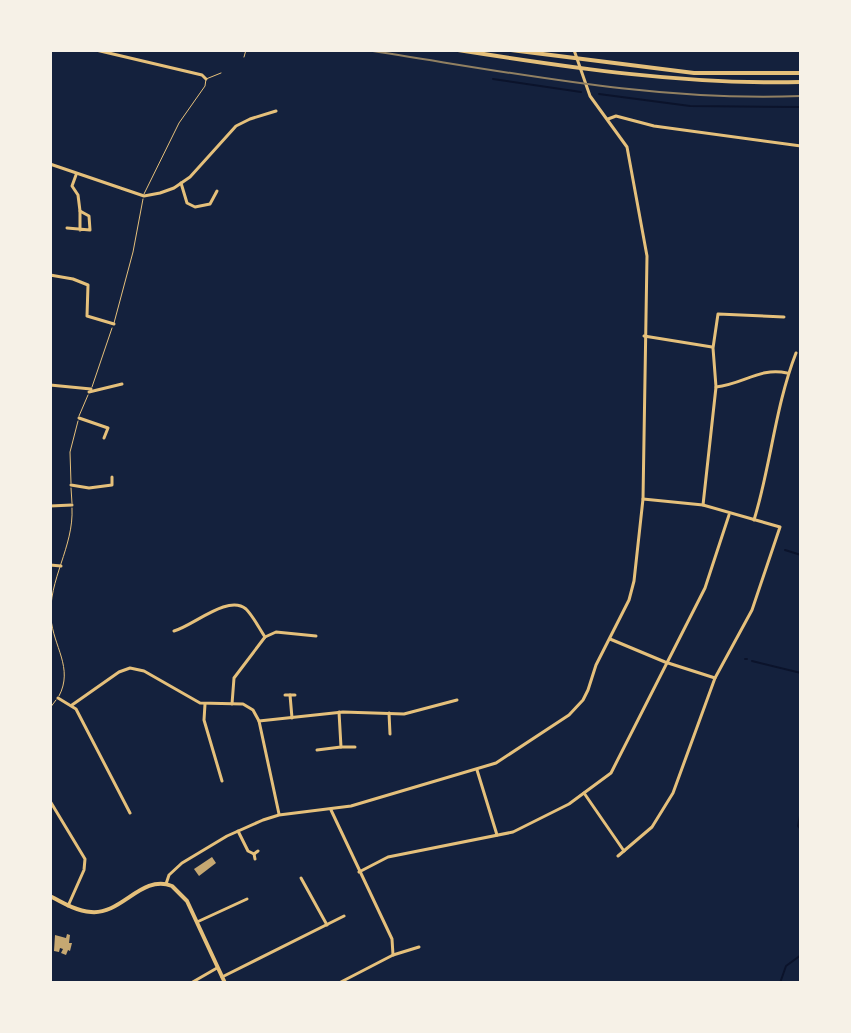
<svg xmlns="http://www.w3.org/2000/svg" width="851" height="1033" font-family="Figtree,sans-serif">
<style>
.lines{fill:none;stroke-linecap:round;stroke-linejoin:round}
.stream{stroke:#0b132b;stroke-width:2}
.building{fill:#c6a872}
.path{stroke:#e5c07b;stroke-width:1}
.service{stroke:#e5c07b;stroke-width:1}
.minor{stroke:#e5c07b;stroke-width:3}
.tertiary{stroke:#e5c07b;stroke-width:3}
.secondary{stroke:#e5c07b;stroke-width:4}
.trunk{stroke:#e5c07b;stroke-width:4}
.rail{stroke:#918062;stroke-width:2}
</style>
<rect width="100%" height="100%" fill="#14213d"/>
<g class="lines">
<!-- stream -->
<g class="stream">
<polyline points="493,79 581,92"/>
<polyline points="599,94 690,106 801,107"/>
<polyline points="785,550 801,555"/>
<polyline points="745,659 747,659"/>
<polyline points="752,661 801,673"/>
<polyline points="801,811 798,826 801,830"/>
<polyline points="780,983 786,966 801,955"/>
</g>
</g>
<!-- building -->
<g class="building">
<polygon points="212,857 216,863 199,876 194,869"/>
<polygon points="67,934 70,935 69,943 72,943 70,951 68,950 66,955 61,953 63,949 60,948 59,952 54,951 55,935 66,938"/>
</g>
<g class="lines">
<!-- path -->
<polyline class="path" points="244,57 246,50"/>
<!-- service -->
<g class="service">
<polyline points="144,194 179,123 205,86 206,79 221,73"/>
<polyline points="114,323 133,252 143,199"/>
<polyline points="92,387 112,328"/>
<polyline points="79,416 88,395"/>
<polyline points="71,483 70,452 78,421"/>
<polyline points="71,488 72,503"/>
<path d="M 59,696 C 74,668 53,646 51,618 C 48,580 74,547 72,508"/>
<polyline points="50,708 56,700"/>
</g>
<!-- minor -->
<g class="minor">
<polyline points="96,50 202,75 206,79"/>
<polyline points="608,119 616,116 654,126 801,146"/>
<polyline points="50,164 144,196 160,193 174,188 190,177 236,126 250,119 276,111"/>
<polyline points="76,175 72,186 78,195 80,211"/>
<polyline points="181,183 187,203 195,207 210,204 217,191"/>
<polyline points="67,228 90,230 89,216 80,211 80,230"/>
<polyline points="50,275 73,279 88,285 87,316 114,324"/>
<polyline points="644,336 712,347"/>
<polyline points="50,385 91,389"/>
<path d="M 716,387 C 744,384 760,367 787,373"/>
<polyline points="89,392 122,384"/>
<polyline points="79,418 108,428 104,438"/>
<polyline points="71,485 89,488 112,485 112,477"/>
<polyline points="703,505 716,387 713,348 718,314 784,317"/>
<polyline points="50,506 72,505"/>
<path d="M 754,520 C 771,465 775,407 796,353"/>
<polyline points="50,565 61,566"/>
<path d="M 174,631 C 193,626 228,594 246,609 C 253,616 259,628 265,637"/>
<polyline points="610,639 665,662 715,678"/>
<polyline points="285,695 295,695"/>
<polyline points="290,695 292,718"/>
<polyline points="58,698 76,709 130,813"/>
<polyline points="205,704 204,720 222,781"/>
<polyline points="232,704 234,678 265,637 276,632 316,636"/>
<polyline points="72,705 119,672 130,668 144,671 200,703 243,704 253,710 259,721 279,814"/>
<polyline points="389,713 390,734"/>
<polyline points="259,721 343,712 404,714 457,700"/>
<polyline points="341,747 355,747"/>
<polyline points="317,750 341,747 339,712"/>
<polyline points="477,770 497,835"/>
<polyline points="584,793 624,851"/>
<polyline points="50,801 85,859 84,870 68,906"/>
<polyline points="331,810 392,939 393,955"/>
<polyline points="238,831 248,851 254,854"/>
<polyline points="618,856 652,827 673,793 715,678 752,610 780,527 703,505 643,499"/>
<polyline points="255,859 254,854 258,851"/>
<polyline points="359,872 388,857 513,832 569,804 611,773 705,588 729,515"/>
<polyline points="301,878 327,925"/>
<polyline points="197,922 247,899"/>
<polyline points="222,977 344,916"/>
<polyline points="191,983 217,968"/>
<polyline points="339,983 393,955 419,947"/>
</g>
<!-- tertiary -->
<polyline class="tertiary" points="166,884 169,875 182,863 227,836 263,820 279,815 351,806 496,763 569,715 583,700 588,690 596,665 629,600 634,581 643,499 647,256 627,147 590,96 574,50"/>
<!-- secondary -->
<path class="secondary" d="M 50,896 C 63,903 76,911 91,912 C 122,915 141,874 172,886 L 187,901 L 225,983"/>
<!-- trunk -->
<g class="trunk">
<path d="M 458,50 C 573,68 685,85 801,82"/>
<polyline points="511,50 694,73 801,73"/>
</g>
<!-- rail -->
<path class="rail" d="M 366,50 C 510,72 654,102 801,96"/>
</g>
<!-- border -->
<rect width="851" height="1033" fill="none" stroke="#f6f1e7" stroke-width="104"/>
</svg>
